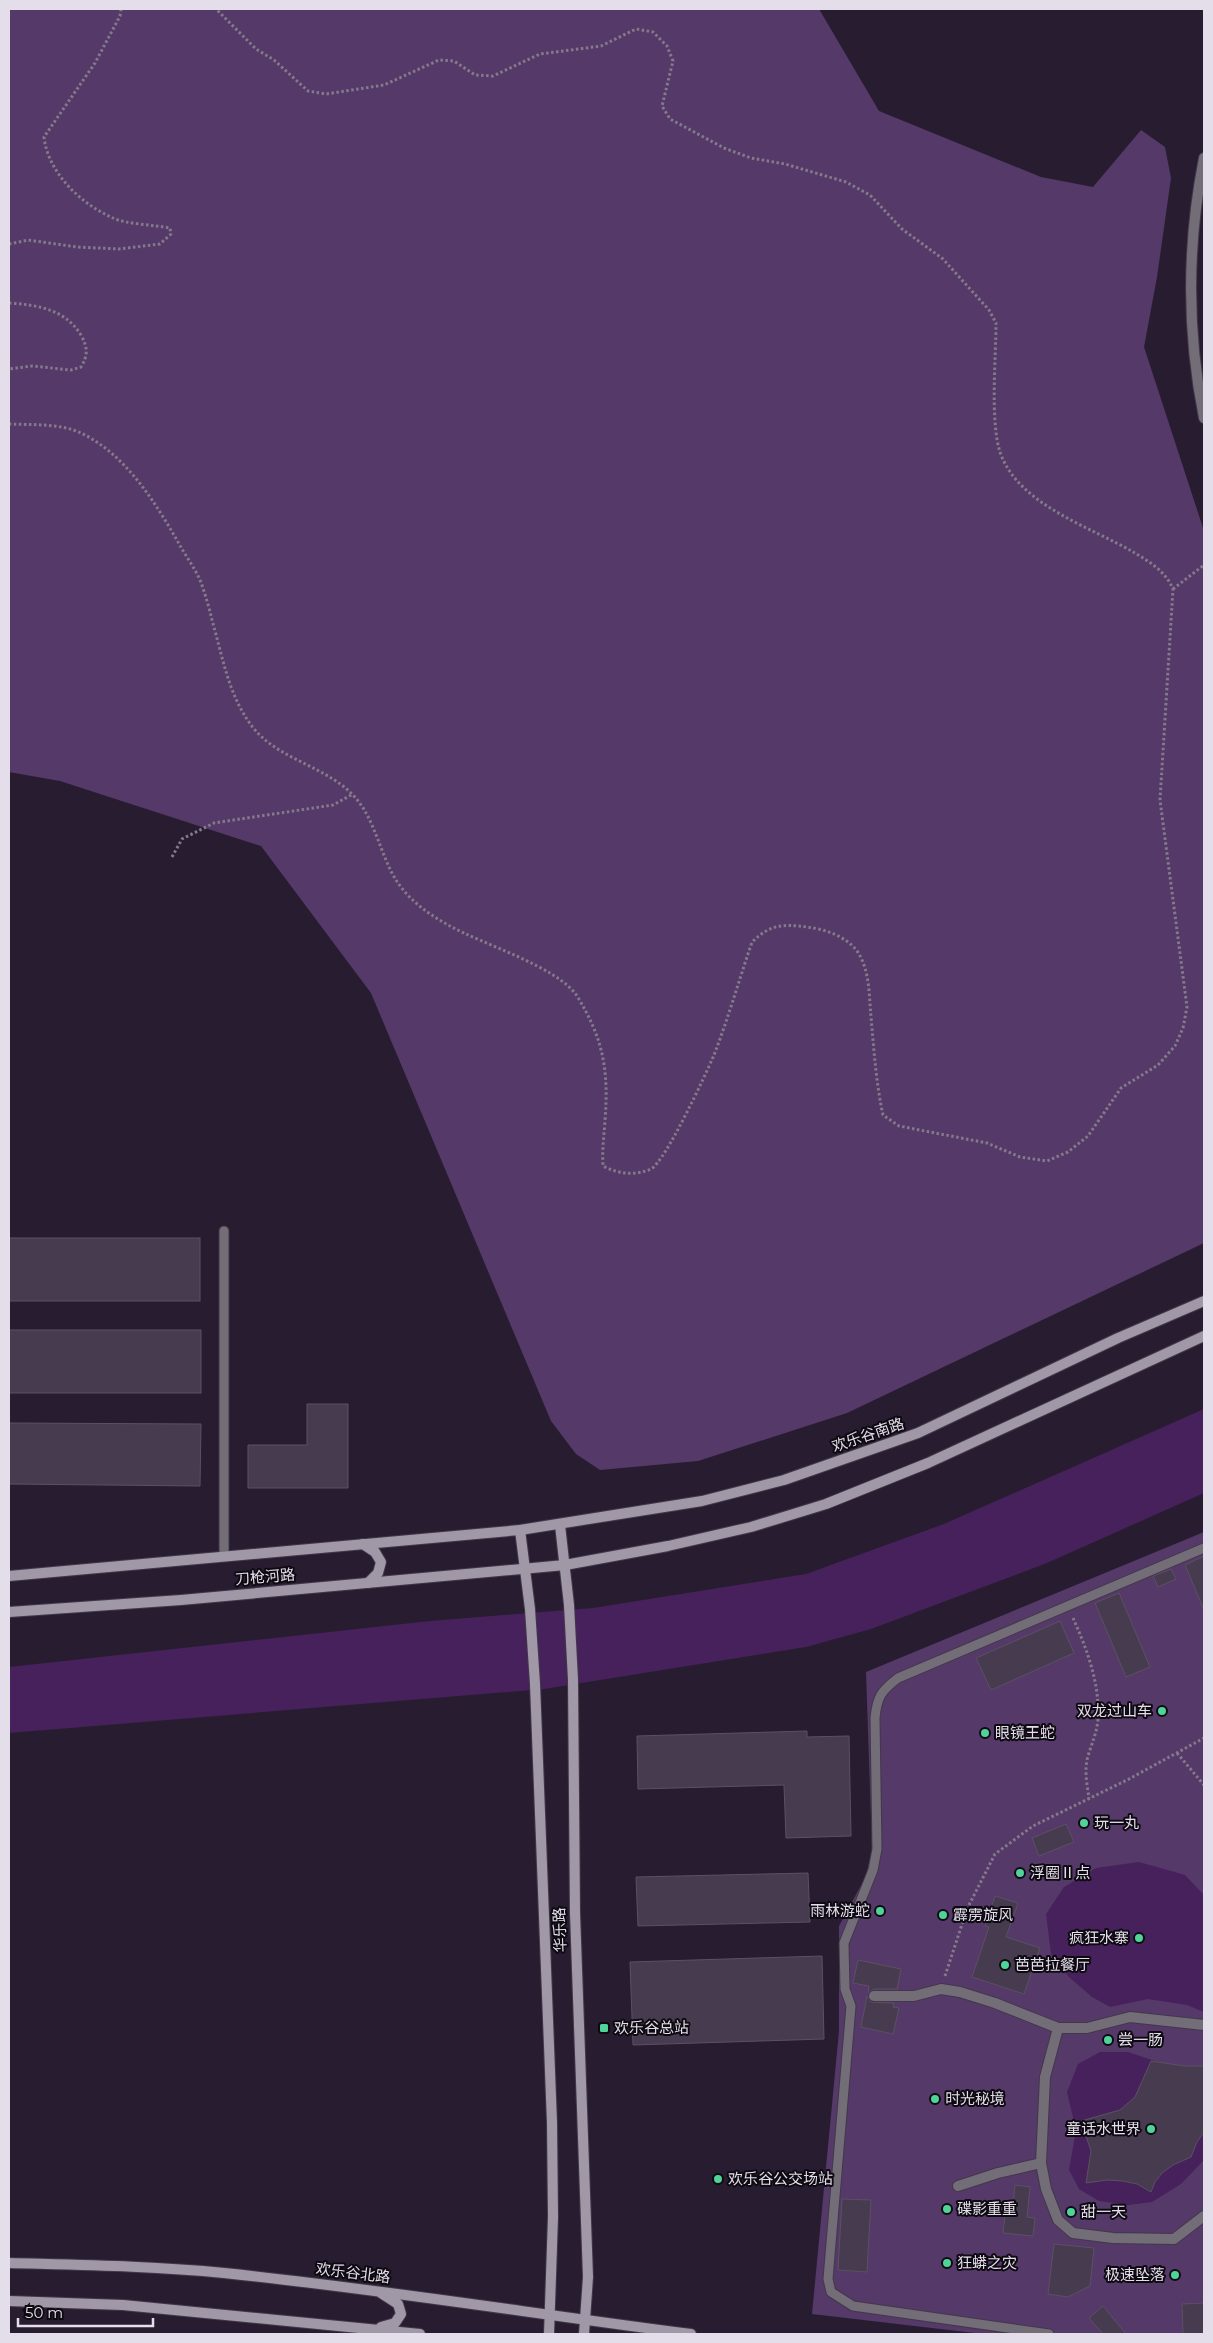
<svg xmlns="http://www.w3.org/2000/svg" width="1213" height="2343" font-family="Montserrat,'Noto Sans SC',sans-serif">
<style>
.green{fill:#553968}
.water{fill:#47215c}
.building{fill:#473b4f;stroke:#5c5065}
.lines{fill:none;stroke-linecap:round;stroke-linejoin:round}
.lane-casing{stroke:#42384a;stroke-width:11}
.street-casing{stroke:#42384a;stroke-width:12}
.secondary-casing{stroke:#42384a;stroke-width:12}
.path{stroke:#837a8a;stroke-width:3;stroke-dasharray:2.5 2.5;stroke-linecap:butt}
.lane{stroke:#726d77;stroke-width:9}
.street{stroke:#726d77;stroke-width:10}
.secondary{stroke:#a097a7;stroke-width:10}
.poi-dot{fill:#4fd399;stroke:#0e0a12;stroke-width:2}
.labels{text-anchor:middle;stroke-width:4;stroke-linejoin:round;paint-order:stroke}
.street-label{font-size:15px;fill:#e4ddea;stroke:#0e0a12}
.poi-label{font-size:15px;fill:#e4ddea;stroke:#0e0a12;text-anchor:start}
</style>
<rect width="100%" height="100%" fill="#281d30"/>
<!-- green -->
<g class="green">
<polygon points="9,9 819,9 879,111 1041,177 1093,187 1141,130 1165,147 1171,178 1157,277 1144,347 1204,531 1204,1243 847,1413 698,1461 600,1470 576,1454 551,1421 371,993 261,846 60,781 9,772"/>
<polygon points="1204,1532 1204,2334 983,2334 812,2314 839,2031 839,1926 866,1876 872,1849 866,1672"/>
</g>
<!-- water -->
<g class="water">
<polygon points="1204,1409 1204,1493 1047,1563 871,1629 806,1647 544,1689 9,1733 9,1667 430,1621 593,1608 806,1574 944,1524"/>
<polygon points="1139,1862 1185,1875 1204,1895 1204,2012 1187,2005 1148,1999 1110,2007 1092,1997 1069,1977 1051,1954 1046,1914 1064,1887 1096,1868"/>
<polygon points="1100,2052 1128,2052 1170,2066 1204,2068 1204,2160 1181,2184 1152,2202 1128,2205 1099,2201 1079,2189 1069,2170 1076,2130 1067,2092 1078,2064"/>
</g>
<!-- building -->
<g class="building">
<rect x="9" y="1238" width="191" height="63"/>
<rect x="9" y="1330" width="192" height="63"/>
<polygon points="307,1404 348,1404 348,1488 248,1488 248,1445 307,1445"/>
<polygon points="9,1423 201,1424 200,1486 9,1484"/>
<polygon points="1204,1556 1204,1610 1185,1565"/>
<polygon points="1171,1569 1176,1579 1158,1587 1153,1576"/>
<polygon points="1119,1593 1150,1667 1126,1677 1095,1603"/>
<polygon points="1060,1621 1074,1653 991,1690 976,1658"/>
<polygon points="807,1731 807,1737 849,1736 851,1836 786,1838 784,1785 638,1789 637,1736"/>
<polygon points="1066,1824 1074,1842 1039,1856 1032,1838"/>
<polygon points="808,1873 810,1922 638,1926 636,1877"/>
<polygon points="995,1896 1018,1903 1006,1937 1040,1948 1024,1994 972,1977 989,1927 985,1926"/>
<polygon points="822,1956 824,2039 633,2045 630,1962"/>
<polygon points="858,1960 901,1969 897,1989 874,1989 868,1993 869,1986 853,1983"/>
<polygon points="867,1996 871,2002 894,2003 893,2007 899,2008 893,2034 861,2027"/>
<polygon points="1151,2061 1184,2066 1204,2066 1204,2132 1197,2142 1191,2157 1173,2165 1162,2173 1155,2182 1151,2192 1137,2184 1123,2181 1107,2180 1086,2183 1091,2151 1081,2121 1120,2110 1135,2097"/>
<polygon points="1015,2185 1030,2187 1027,2217 1035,2218 1033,2236 1003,2233 1005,2215 1012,2215"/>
<polygon points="842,2199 871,2200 867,2272 838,2270"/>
<polygon points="1054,2244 1094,2248 1090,2286 1068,2297 1048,2294"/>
<polygon points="1204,2303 1204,2334 1183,2334 1182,2304"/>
<polygon points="1103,2306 1126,2334 1103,2334 1089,2318"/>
</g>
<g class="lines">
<!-- lane casing -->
<g class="lane-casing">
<g id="lane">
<polyline points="224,1231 224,1556"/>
<path d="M 1049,2334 L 853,2306 L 831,2292 L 828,2279 L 851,2006 L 845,1989 L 844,1943 L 873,1870 L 877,1849 L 875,1718 C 877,1697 881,1691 898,1678 L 1204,1548"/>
</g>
</g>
<!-- street casing -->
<g class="street-casing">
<g id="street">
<path d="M 1204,158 C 1187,244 1187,333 1204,418"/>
<polyline points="874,1996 914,1996 941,1989 960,1992 995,2003 1058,2028 1087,2028 1130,2017 1204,2025"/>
<polyline points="1058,2028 1045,2077 1041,2163 1046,2189 1058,2220 1073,2233 1113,2238 1174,2239 1204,2216"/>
<polyline points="958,2186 998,2173 1041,2163"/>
</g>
</g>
<!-- secondary casing -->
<g class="secondary-casing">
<g id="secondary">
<polyline points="560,1525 569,1605 573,1680 575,1913 588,2277 584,2334"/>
<polyline points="520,1530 530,1609 535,1684 552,2123 553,2217 549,2334"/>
<polyline points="363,1544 375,1552 381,1562 378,1573 368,1583"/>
<polyline points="9,1576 520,1530 702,1501 784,1480 918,1433 1118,1338 1204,1301"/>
<polyline points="9,1612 181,1600 565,1565 668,1546 751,1527 826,1504 928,1463 1204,1336"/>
<path d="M 9,2263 C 80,2265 152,2266 224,2273 C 380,2289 535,2314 691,2334"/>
<polyline points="381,2293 398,2304 401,2314 395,2323 381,2327"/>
<polyline points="9,2301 123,2305 420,2334"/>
</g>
</g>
<!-- path -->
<g class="path">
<path d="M 9,244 L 28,240 L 77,247 L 119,249 L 160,244 L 171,234 L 170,228 C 155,225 125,224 113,218 C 81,204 48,173 44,137 L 95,63 L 120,16 L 121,9"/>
<path d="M 9,303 C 37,305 65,309 81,335 C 88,348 88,355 81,367 L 71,370 L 32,366 L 9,369"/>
<path d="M 9,424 C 31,425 60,423 81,433 C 127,455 157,505 182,549 C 188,559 195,569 200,580 C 205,593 209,607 212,620 C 223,658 229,699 255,730 C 280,759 323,766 351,793 C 372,813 378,845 391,871 C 403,896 426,913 450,926 C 482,944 558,967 577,996 C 603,1038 609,1070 605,1120 C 604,1136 602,1150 603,1166 C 618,1174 635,1176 651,1169 C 665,1162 706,1074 714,1055 C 728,1019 739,980 752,942 C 771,924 782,924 807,927 C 825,929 849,937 859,954 C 870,973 869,996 871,1017 C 874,1050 876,1083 883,1115 L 899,1126 L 987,1143 L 1020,1157 L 1047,1161 L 1068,1152 L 1088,1136 L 1121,1088 L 1158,1065 L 1175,1046 L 1183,1028 L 1187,1007 L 1160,800 L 1173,589 C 1166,572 1150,562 1135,553 C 1091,527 1018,505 1000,452 C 990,421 996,357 996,323 L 989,310 L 943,259 L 902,229 L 870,195 L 846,182 L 785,164 L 751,158 L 724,148 L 670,119 L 662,106 L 673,61 L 667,46 L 653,32 L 636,29 L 601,46 L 540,54 L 493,76 L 475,75 L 454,61 L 439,60 L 384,85 L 326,94 L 308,91 L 274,60 L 256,49 L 216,9"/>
<polyline points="1173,589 1204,565"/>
<polyline points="172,857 182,839 214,823 333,805 353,794"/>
<path d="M 1073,1618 C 1087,1649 1100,1684 1098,1719 C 1097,1732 1092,1743 1088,1756 C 1084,1769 1087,1785 1089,1798"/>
<polyline points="1177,1753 1204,1785"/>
<polyline points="945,1976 967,1909 995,1854 1033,1826 1129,1779 1204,1738"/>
</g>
<!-- lane -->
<use href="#lane" class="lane"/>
<!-- street -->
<use href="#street" class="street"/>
<!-- secondary -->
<use href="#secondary" class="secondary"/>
</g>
<!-- markers -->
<g class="poi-dot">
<circle cx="1162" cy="1711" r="5"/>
<circle cx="985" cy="1733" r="5"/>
<circle cx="1084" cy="1823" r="5"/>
<circle cx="1020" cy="1873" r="5"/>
<circle cx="880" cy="1911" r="5"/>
<circle cx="943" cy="1915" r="5"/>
<circle cx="1139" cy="1938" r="5"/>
<circle cx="1005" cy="1965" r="5"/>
<rect x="599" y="2023" width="10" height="10" rx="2.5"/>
<circle cx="1108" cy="2040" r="5"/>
<circle cx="935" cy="2099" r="5"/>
<circle cx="1151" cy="2129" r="5"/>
<circle cx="718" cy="2179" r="5"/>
<circle cx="947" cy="2209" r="5"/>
<circle cx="1071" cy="2212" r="5"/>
<circle cx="947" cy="2263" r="5"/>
<circle cx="1175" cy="2275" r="5"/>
</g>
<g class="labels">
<!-- street labels -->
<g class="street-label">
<text transform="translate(868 1435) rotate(-19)" y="5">欢乐谷南路</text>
<text transform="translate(265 1577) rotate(-5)" y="5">刀枪河路</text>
<text transform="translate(560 1930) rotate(-92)" y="5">华乐路</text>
<text transform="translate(353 2273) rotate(7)" y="5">欢乐谷北路</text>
</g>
<!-- poi labels -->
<g class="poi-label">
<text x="1152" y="1716" text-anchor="end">双龙过山车</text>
<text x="995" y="1738">眼镜王蛇</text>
<text x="1094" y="1828">玩一丸</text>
<text x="1030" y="1878">浮圈Ⅱ点</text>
<text x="870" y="1916" text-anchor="end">雨林游蛇</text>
<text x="953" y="1920">霹雳旋风</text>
<text x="1129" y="1943" text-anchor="end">疯狂水寨</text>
<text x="1015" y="1970">芭芭拉餐厅</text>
<text x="614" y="2033">欢乐谷总站</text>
<text x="1118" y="2045">尝一肠</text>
<text x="945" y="2104">时光秘境</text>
<text x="1141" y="2134" text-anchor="end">童话水世界</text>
<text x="728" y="2184">欢乐谷公交场站</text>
<text x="957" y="2214">碟影重重</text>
<text x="1081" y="2217">甜一天</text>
<text x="957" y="2268">狂蟒之灾</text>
<text x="1165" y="2280" text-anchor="end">极速坠落</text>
</g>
</g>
<!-- border -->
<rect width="1213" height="2343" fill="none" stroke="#e4ddea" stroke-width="20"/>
<!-- scale -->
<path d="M18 2318v8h135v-8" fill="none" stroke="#e4ddea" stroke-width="2.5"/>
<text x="25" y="2318" font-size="15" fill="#e4ddea" stroke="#0e0a12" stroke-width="4" paint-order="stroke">50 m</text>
</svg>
